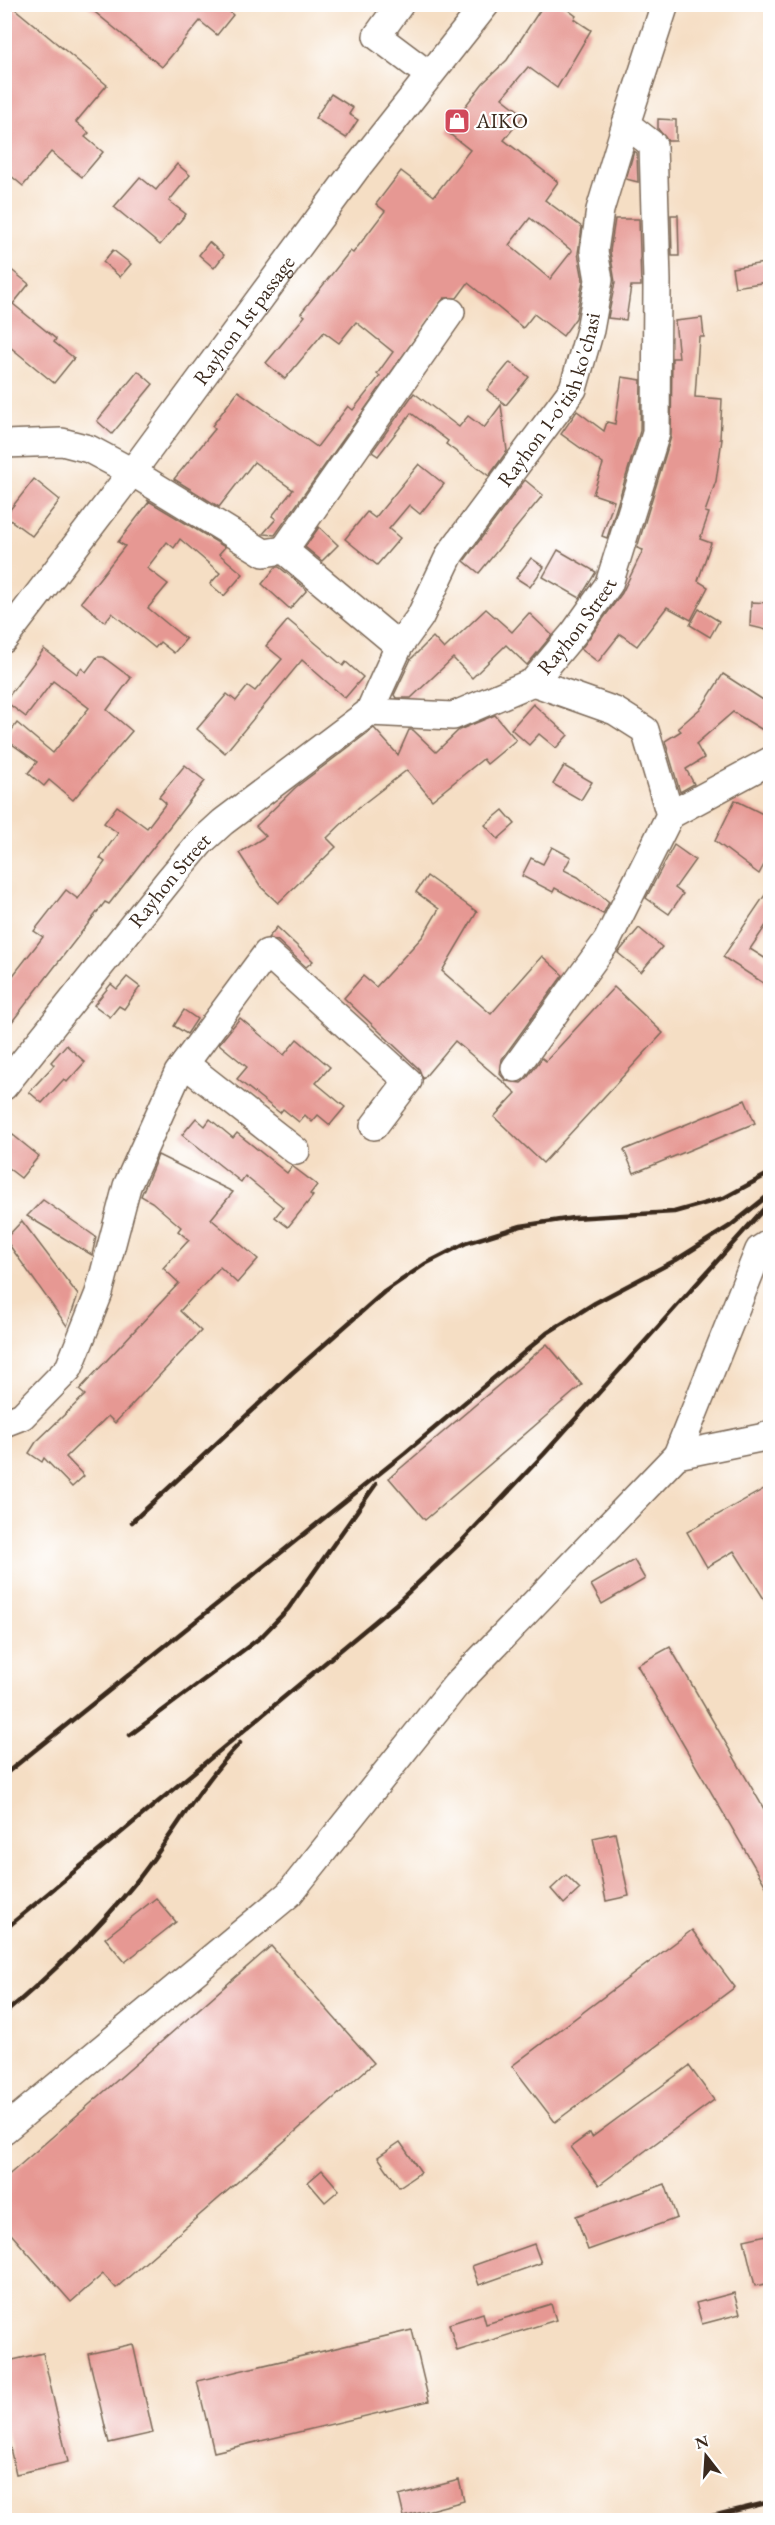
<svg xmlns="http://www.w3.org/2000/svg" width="775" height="2525" font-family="'EB Garamond',serif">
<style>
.building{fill:#e69893;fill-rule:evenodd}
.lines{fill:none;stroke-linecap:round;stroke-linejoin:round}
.minor-casing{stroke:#7c6958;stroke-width:30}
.minor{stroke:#fff;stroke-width:27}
.rail{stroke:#3b2a1e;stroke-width:4.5}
.labels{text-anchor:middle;stroke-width:4.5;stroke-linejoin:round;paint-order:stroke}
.poi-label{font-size:21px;fill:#3b2a1e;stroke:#fff;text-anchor:start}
.street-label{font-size:21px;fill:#3b2a1e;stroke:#fff}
</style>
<rect width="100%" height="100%" fill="#fff"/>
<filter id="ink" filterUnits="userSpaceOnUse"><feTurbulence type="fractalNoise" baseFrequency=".0167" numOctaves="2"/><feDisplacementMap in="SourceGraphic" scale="12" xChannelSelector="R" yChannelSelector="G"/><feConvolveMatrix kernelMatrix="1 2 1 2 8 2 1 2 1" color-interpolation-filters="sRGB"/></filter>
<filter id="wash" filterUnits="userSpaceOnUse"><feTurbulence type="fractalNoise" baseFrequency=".008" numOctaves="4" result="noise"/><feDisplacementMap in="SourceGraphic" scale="24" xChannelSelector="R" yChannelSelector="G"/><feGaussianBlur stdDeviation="1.35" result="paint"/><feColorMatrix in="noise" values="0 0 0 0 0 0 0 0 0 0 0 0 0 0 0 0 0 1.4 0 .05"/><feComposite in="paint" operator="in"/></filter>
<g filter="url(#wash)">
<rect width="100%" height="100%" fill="#f5dec4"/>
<g id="blocks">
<!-- building -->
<g class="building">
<polygon points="4,4 9,4 107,85 76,122 89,133 85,137 103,152 82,177 51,152 23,186 4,170"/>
<polygon points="85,4 221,4 233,15 217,35 200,21 162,67"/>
<path d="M 544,4 L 560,4 L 576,16 L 574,19 L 591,30 L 557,88 L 528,67 L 502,98 L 524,115 L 504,140 L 558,182 L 545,200 L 582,227 L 578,253 L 583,280 L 576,318 L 563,336 L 534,314 L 523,328 L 468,283 L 457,298 L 444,298 L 275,535 L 263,534 L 276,519 L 272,516 L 293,490 L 254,462 L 219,507 L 174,479 L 215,429 L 212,426 L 238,391 L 317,447 L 348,406 L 353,410 L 380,376 L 377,374 L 393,352 L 356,322 L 339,343 L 324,332 L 285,379 L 266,363 L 305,316 L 301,313 L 350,251 L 353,253 L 385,211 L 376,204 L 401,171 L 434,196 L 470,150 L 446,131 L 483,83 L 507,60 ZM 530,218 L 572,251 L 550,279 L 509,245 Z"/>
<polygon points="331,94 353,108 349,114 358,120 346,138 315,118"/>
<polygon points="658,119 676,120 676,141 668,141 658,129"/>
<polygon points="634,151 637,153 638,182 626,179"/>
<polygon points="177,164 190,175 169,201 186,214 160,245 114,207 140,177 156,190"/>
<polygon points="671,215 678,215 679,256 672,256"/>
<polygon points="615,219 639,219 641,286 631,286 626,320 608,318 615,282 610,251"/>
<polygon points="209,242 224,255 214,268 199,255"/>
<polygon points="113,250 131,264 120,277 103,262"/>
<polygon points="764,263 767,282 735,287 732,268"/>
<polygon points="4,264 29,284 13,304 56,339 54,342 74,358 54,383 4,342"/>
<polygon points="702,318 704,337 699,337 695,397 722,399 720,439 722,439 716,481 705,512 709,513 700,539 711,543 698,581 708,587 691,620 667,607 637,646 620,634 598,662 581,649 622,593 643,550 637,548 671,437 672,358 679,358 675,321"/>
<polygon points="510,362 529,377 506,405 487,390"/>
<polygon points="138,371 153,384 112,434 97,421"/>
<polygon points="622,377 641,380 640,431 607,538 602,536 614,501 593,494 603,464 561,434 577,411 604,431 607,422 615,424"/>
<polygon points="414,393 459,427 468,416 484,428 501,405 507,451 489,476 446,444 448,441 411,413 378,456 372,452"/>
<polygon points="419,464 444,484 420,514 409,505 389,529 400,538 377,565 345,539 367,512 375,518"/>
<polygon points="34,479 60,500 32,536 5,516"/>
<polygon points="525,480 543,495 479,573 464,561"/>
<polygon points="147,500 225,547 219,554 243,574 224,596 210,584 220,573 180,539 174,548 167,542 147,568 168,584 148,608 186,639 174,653 160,642 155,648 112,613 105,622 81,602 125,546 118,542 149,502"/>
<polygon points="319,527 338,545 322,561 305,547"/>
<polygon points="558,550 596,572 580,598 543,577"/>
<polygon points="531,558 544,567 530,587 516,578"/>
<polygon points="276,567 279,567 307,590 290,609 262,584"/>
<polygon points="751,602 771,603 771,631 750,626"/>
<polygon points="486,609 512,632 529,613 552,635 527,665 506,645 472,678 453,658 411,698 396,698 394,695 411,659 433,637 444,649"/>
<polygon points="699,609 719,621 710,637 690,625"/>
<polygon points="288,620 343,666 346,662 363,677 345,698 302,660 225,753 197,729 227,694 236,701 248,686 255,691 282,659 266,646"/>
<polygon points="44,649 77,674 81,668 86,672 97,657 103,657 131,678 107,710 132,731 73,800 49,780 44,786 28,773 37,762 5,739 17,723 53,753 89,708 53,681 26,717 5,701"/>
<polygon points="723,674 771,705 771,735 733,712 696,744 704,758 686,769 694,784 680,792 665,741 681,731 678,728 702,707"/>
<polygon points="533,704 568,735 556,748 539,734 529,745 511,729"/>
<polygon points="495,715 516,740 487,764 483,759 432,800 407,770 359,807 327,838 336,847 278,903 261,887 239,853 266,836 256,826 296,787 374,728 398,755 409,730 413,730 436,752 459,730"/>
<polygon points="185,765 205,781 109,904 105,902 4,1032 4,987 43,937 34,931 66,890 78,899 105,862 100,858 118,833 104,823 117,806 147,828 166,803 159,797"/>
<polygon points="564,766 592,782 581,800 553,784"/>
<polygon points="735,800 771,818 771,852 759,874 715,841"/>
<polygon points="503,810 515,824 498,839 485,825"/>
<polygon points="674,845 695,860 675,888 683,894 669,914 646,898"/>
<polygon points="552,847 571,857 564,870 578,877 609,902 603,914 555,888 553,892 522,876 531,858 543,864"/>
<polygon points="427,876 477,912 442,971 491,1014 542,956 563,975 502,1059 500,1074 506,1081 521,1083 527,1078 542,1058 546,1061 614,987 663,1033 543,1163 494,1117 516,1093 455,1041 423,1079 419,1069 344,998 363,976 376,987 423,936 439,909 416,892"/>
<polygon points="771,886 771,918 750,949 771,962 771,988 723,957"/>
<polygon points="277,927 313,961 306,967 278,941 268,938"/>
<polygon points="639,928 662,947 641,972 618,953"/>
<polygon points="127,977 140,987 124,1009 119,1006 110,1017 94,1005 111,984 117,989"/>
<polygon points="184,1010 197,1019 187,1034 174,1026"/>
<polygon points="240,1018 284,1055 297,1039 330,1067 316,1083 345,1107 330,1125 318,1115 312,1122 305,1115 299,1122 283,1109 280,1113 237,1079 247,1067 219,1044"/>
<polygon points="66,1045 85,1062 67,1082 64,1079 42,1103 29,1092 54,1065 51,1062"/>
<polygon points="745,1100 755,1123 634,1173 624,1150"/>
<polygon points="196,1118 205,1126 210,1119 233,1138 237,1133 287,1173 292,1166 317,1185 310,1194 313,1196 288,1227 275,1217 283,1207 245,1176 241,1182 182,1135"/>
<polygon points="13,1135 39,1156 21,1178 4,1165 4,1145"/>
<polygon points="158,1155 233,1192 211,1219 258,1259 237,1283 220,1267 180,1311 201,1331 115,1423 108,1416 66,1457 84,1476 72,1487 44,1458 42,1462 29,1453 36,1442 85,1395 79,1390 179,1283 163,1268 189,1240 178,1231 181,1227 152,1202 141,1196"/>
<polygon points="43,1200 96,1237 92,1255 27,1216"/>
<polygon points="22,1221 78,1295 67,1326 5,1239"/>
<polygon points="547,1344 582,1385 425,1520 389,1478"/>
<polygon points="771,1485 771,1610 734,1551 707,1567 687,1532"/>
<polygon points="634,1560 645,1579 602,1604 591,1585"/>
<polygon points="670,1647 771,1821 771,1895 637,1665"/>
<polygon points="615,1833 629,1896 606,1901 593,1838"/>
<polygon points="566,1875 580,1889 564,1904 551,1889"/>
<polygon points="156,1898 176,1922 125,1962 105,1938"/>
<polygon points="692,1930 735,1987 555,2122 512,2066"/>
<polygon points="271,1946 374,2063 116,2288 103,2274 71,2302 4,2226 4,2179"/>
<polygon points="689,2066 714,2100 599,2185 571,2147 590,2133 592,2137"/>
<polygon points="400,2142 421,2172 399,2187 378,2157"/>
<polygon points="322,2170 339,2190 325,2202 308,2182"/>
<polygon points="665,2184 677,2218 588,2250 576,2216"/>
<polygon points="771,2234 771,2283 755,2286 744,2240"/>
<polygon points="534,2244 541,2263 479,2285 472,2266"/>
<polygon points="734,2293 740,2314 702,2324 696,2303"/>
<polygon points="551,2304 556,2320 457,2351 449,2324 483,2313 486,2324"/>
<polygon points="412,2330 429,2401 214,2452 197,2381"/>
<polygon points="133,2344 153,2433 109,2443 88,2354"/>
<polygon points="43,2353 68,2462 16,2474 4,2422 4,2362"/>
<polygon points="459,2480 464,2501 404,2517 399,2496"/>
</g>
</g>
</g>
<g filter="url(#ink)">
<use href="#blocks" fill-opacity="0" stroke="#7c6958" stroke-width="1.5"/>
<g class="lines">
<!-- minor casing -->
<g class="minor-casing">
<g id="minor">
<polyline points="400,4 377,36 429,75"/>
<polyline points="4,444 62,442 89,449 132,472 264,553 284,550 399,646"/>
<polyline points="284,550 451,312"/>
<path id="s1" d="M 4,639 L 132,472 L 355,170 L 486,4"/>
<path id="s2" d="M 369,712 L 399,646 L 420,617 L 450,554 L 573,389 L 590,330 L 599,280 L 594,251 L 600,210 L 626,124"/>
<polyline points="670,815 770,761"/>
<polyline points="185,1064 296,1151"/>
<polyline points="515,1068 607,941 670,815 645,730 615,711 533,682"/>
<path id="s3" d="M 4,1086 L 169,880 L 201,842 L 223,822 L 369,712 L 453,716 L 533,682 L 574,633 L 609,584 L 656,433 L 657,281 L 653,145 L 626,124 L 665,4"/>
<polyline points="4,1423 22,1416 69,1368 99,1293 127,1186 178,1073 267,953 408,1081 374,1126"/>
<polyline points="677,1455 765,1437 770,1434"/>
<polyline points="4,2130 289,1894 456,1685 677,1455 759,1250 770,1243"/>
</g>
</g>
<!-- minor -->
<use href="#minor" class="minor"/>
<!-- rail -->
<g class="rail">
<polyline points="132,1522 292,1373 384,1292 425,1264 466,1243 521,1226 573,1218 674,1212 724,1198 770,1173"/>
<polyline points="130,1735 261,1637 288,1609 376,1484"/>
<polyline points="4,1775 405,1453 547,1333 595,1303 676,1260 730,1226 765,1198"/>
<polyline points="4,1930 396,1604 460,1543 544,1454 770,1202"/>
<path d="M 4,2014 C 52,1974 97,1930 136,1882 C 172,1837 200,1784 240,1743"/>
<polyline points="696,2520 770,2502"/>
</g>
</g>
</g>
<!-- icons -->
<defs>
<g id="shop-square" transform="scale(1.35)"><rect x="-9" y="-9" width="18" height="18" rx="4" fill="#d1495b" stroke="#fff"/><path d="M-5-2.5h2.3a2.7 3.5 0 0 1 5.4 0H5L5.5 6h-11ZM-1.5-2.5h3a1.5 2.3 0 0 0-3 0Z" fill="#fff"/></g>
</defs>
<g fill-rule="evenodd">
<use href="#shop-square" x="457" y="121"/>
</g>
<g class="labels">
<!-- poi labels -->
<g class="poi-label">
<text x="476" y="128">AIKO</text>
</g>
<!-- street labels -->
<g class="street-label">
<text dy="7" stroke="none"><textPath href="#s1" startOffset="399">Rayhon 1st passage</textPath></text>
<text dy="7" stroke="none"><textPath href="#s2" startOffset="364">Rayhon 1-o'tish ko'chasi</textPath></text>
<text dy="7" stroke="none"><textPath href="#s3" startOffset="768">Rayhon Street</textPath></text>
<text dy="7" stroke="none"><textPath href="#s3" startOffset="264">Rayhon Street</textPath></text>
</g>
</g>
<!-- margin -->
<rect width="775" height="2525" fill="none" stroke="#fff" stroke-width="24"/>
<!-- north arrow -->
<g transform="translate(706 2456) rotate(343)" stroke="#ffffff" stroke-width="4.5" paint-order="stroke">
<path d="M0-4.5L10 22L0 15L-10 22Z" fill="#3b2a1e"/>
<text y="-9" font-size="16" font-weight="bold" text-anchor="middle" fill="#3b2a1e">N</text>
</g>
</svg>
